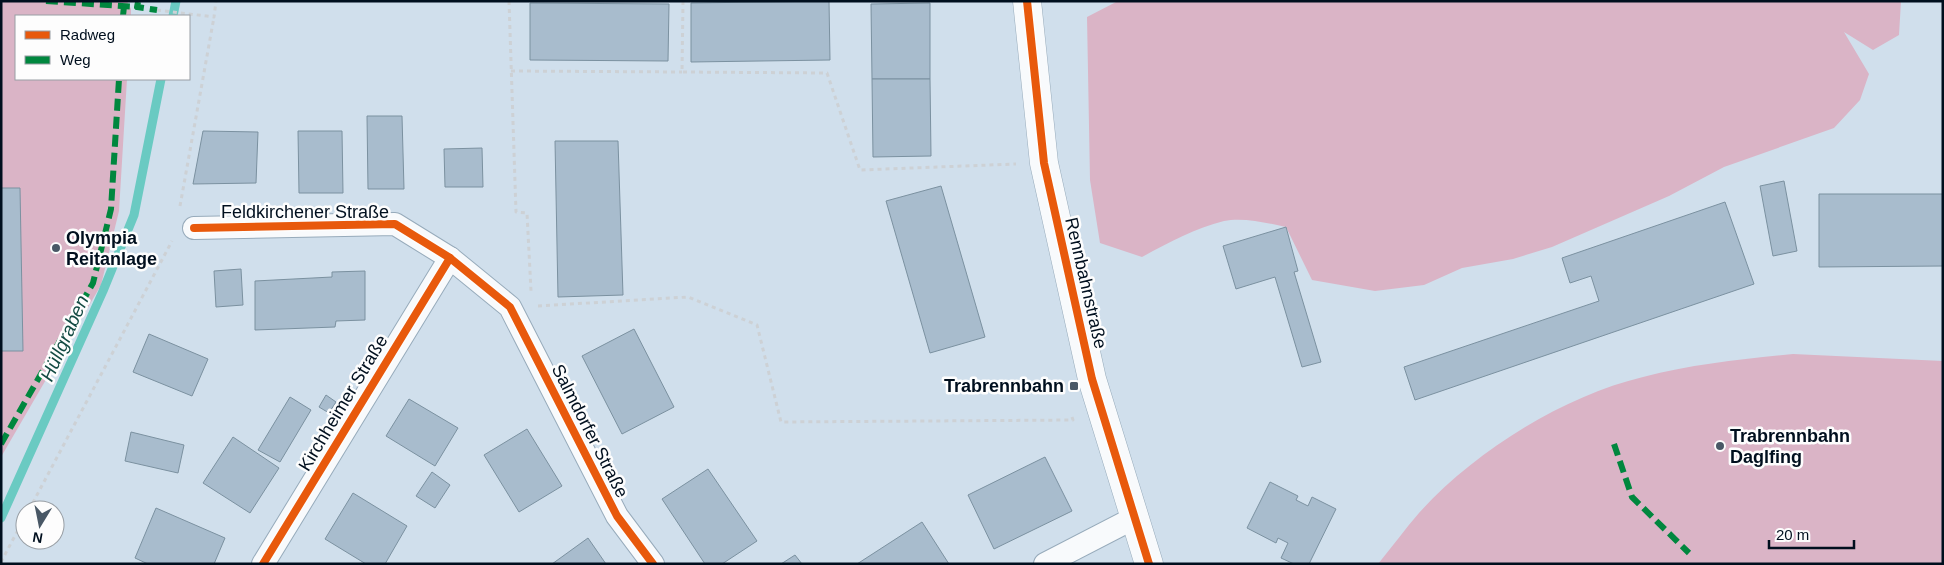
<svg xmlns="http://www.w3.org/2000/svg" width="1944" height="565" font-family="Helvetica,sans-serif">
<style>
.green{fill:#dab4c6}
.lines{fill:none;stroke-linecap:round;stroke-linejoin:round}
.stream{stroke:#6acac2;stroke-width:9}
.building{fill:#a8bccd;stroke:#7b91a0}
.minor-casing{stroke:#97abbb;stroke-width:24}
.tertiary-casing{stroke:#97abbb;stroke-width:29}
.path{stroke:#cdd1d5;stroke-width:3;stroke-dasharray:4 4;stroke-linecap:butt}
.minor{stroke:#f8fafc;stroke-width:22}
.tertiary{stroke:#f8fafc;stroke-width:28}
.quiet{stroke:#00873e;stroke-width:6;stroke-dasharray:12 6;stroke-linecap:butt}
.cycleway-casing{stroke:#fdfdfd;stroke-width:11}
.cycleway{stroke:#e8590c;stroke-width:8}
.poi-dot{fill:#495866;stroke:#fdfdfd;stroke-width:2}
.labels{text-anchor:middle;stroke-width:5;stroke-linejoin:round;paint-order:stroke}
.street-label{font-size:18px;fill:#000f1e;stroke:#fdfdfd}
.poi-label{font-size:18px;font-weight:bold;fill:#000f1e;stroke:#fdfdfd;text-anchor:start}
.water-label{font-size:19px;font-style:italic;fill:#134a43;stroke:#fdfdfd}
</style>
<rect width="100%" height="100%" fill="#d0dfec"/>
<!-- green -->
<g class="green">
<polygon points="1,1 127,1 131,9 131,16 16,16 16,79 127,79 119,211 101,285 1,457"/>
<path d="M 1118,1 L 1901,1 L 1899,35 L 1873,50 L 1844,32 L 1869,74 L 1860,100 L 1834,128 L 1724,167 L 1669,196 L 1552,247 L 1513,259 L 1462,268 L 1424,285 L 1375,291 L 1312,280 L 1286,227 C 1267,223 1243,217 1224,221 C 1195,228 1168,243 1142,257 L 1100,243 L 1090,180 L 1087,17 Z"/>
<path d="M 1793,354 L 1943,361 L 1943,564 L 1378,564 C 1392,547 1405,529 1419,513 C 1474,452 1563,396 1643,377 C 1693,364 1743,359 1793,354 Z"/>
</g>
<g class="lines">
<!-- stream -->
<g class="stream">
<polyline points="173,16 176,1"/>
<polyline points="1,518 103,291 134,215 161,79"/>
</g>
</g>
<!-- building -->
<g class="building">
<polygon points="829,1 830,60 691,62 691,3"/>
<polygon points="530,3 669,4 668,61 530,60"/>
<polygon points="930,3 930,79 872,79 871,4"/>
<polygon points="872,79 930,79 931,156 873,157"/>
<polygon points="367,116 402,116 404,189 368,189"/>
<polygon points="203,131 258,132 256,183 193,184"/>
<polygon points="298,131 342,131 343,193 299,193"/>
<polygon points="555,141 618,141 623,295 558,297"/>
<polygon points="482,148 483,187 445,187 444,149"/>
<polygon points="1784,181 1797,251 1773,256 1760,186"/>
<polygon points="941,186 985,337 930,353 886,201"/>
<polygon points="1,188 20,188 23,351 1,351"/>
<polygon points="1819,194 1943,194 1943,266 1819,267"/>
<polygon points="1725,202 1754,284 1415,400 1404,367 1599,301 1591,276 1570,283 1562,258"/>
<polygon points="1286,227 1298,271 1294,272 1321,362 1302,367 1275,277 1236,289 1223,246"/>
<polygon points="241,269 243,305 216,307 214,271"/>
<polygon points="365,271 365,320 336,321 335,327 255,330 255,281 332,277 332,272"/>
<polygon points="634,329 674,407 622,434 582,356"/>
<polygon points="149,334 208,359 192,396 133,372"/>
<polygon points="326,395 336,402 329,413 319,407"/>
<polygon points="290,397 311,410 280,462 258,450"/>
<polygon points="409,399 458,428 435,466 386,436"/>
<polygon points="527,429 562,486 519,512 484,455"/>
<polygon points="131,432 184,445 178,473 125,461"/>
<polygon points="233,437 279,468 250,513 203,483"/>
<polygon points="1045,457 1072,511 994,549 968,495"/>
<polygon points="708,469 757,541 722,564 705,564 662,499"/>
<polygon points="432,472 450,485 435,508 416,496"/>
<polygon points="1270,482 1298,496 1296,500 1308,506 1312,497 1336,509 1309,564 1294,564 1281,558 1288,543 1278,538 1276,543 1247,528"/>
<polygon points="353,493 407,526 385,564 366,564 325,539"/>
<polygon points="156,508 225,538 214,564 148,564 135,558"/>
<polygon points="922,522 949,564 857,564"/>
<polygon points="588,538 606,564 552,564"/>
<polygon points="795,555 802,564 781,564"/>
</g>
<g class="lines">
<!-- minor casing -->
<g class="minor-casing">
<g id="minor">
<polyline points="194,228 395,224 450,258 510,307 617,516 653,564"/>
<polyline points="263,564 450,258"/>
<polyline points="1045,564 1136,517"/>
</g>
</g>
<!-- tertiary casing -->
<g class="tertiary-casing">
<polyline id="tertiary" points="1027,1 1044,163 1092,379 1149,564"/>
</g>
<!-- path -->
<g class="path">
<polyline points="509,1 516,212 527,213 531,291"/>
<polyline points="683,1 682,72 827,73 860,170 1016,164"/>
<polyline points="157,10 214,17 216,1"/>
<polyline points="511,71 682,72"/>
<polyline points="180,206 214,17"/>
<polyline points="538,306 688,297 757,325 781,422 1073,420 1072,417"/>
<polyline points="29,510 172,241"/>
<polyline points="1,562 25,517"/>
</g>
<!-- minor -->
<use href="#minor" class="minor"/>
<!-- tertiary -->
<use href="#tertiary" class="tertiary"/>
<!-- quiet -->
<g class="quiet">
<polyline points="46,1 137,7"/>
<polyline points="138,2 137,7 157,10"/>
<polyline points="123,16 124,6"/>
<polyline points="1,444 93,283 111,209 119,79"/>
<polyline points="1614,444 1632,497 1689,553"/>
</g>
<!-- cycleway casing -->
<g class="cycleway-casing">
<g id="cycleway">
<polyline points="1027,1 1044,163 1092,379 1149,564"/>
<polyline points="194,228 395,224 450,258 510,307 617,516 653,564"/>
<polyline points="263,564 450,258"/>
</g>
</g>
<!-- cycleway -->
<use href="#cycleway" class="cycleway"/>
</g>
<!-- markers -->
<g class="poi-dot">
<circle cx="56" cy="248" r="5"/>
<rect x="1069" y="381" width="10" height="10" rx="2.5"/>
<circle cx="1720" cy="446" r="5"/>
</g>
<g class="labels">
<!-- street labels -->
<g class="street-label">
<text x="305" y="218">Feldkirchener Straße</text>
<text transform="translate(1086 283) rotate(77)" y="6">Rennbahnstraße</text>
<text transform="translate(343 403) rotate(-59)" y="6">Kirchheimer Straße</text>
<text transform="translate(590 431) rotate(63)" y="6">Salmdorfer Straße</text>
</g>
<!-- poi labels -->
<g class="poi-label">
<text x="66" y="244">Olympia<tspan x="66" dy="21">Reitanlage</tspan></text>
<text x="1064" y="392" text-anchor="end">Trabrennbahn</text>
<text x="1730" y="442">Trabrennbahn<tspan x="1730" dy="21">Daglfing</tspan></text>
</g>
<!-- water labels -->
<g class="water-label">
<text transform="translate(64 338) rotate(-66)" y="7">Hüllgraben</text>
</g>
</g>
<!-- border -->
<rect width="1944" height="565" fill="none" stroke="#000f1e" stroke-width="5"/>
<!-- legend -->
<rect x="15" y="15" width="175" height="65" fill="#fdfdfd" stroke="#989ea4"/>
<rect x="25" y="31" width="25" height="8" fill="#e8590c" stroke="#989ea4"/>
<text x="60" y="40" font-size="15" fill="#000f1e">Radweg</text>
<rect x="25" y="56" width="25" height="8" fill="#00873e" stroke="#989ea4"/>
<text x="60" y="65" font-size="15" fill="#000f1e">Weg</text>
<!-- north arrow -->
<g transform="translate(40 525) rotate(190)"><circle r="24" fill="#fdfdfd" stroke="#989ea4"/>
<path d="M0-4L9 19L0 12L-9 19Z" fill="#495866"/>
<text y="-8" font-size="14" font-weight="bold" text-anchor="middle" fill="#000f1e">N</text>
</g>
<!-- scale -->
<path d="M1769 540v8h85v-8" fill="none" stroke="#000f1e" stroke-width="2.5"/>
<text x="1776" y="540" font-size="15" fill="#000f1e" stroke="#fdfdfd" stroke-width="4" paint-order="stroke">20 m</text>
</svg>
